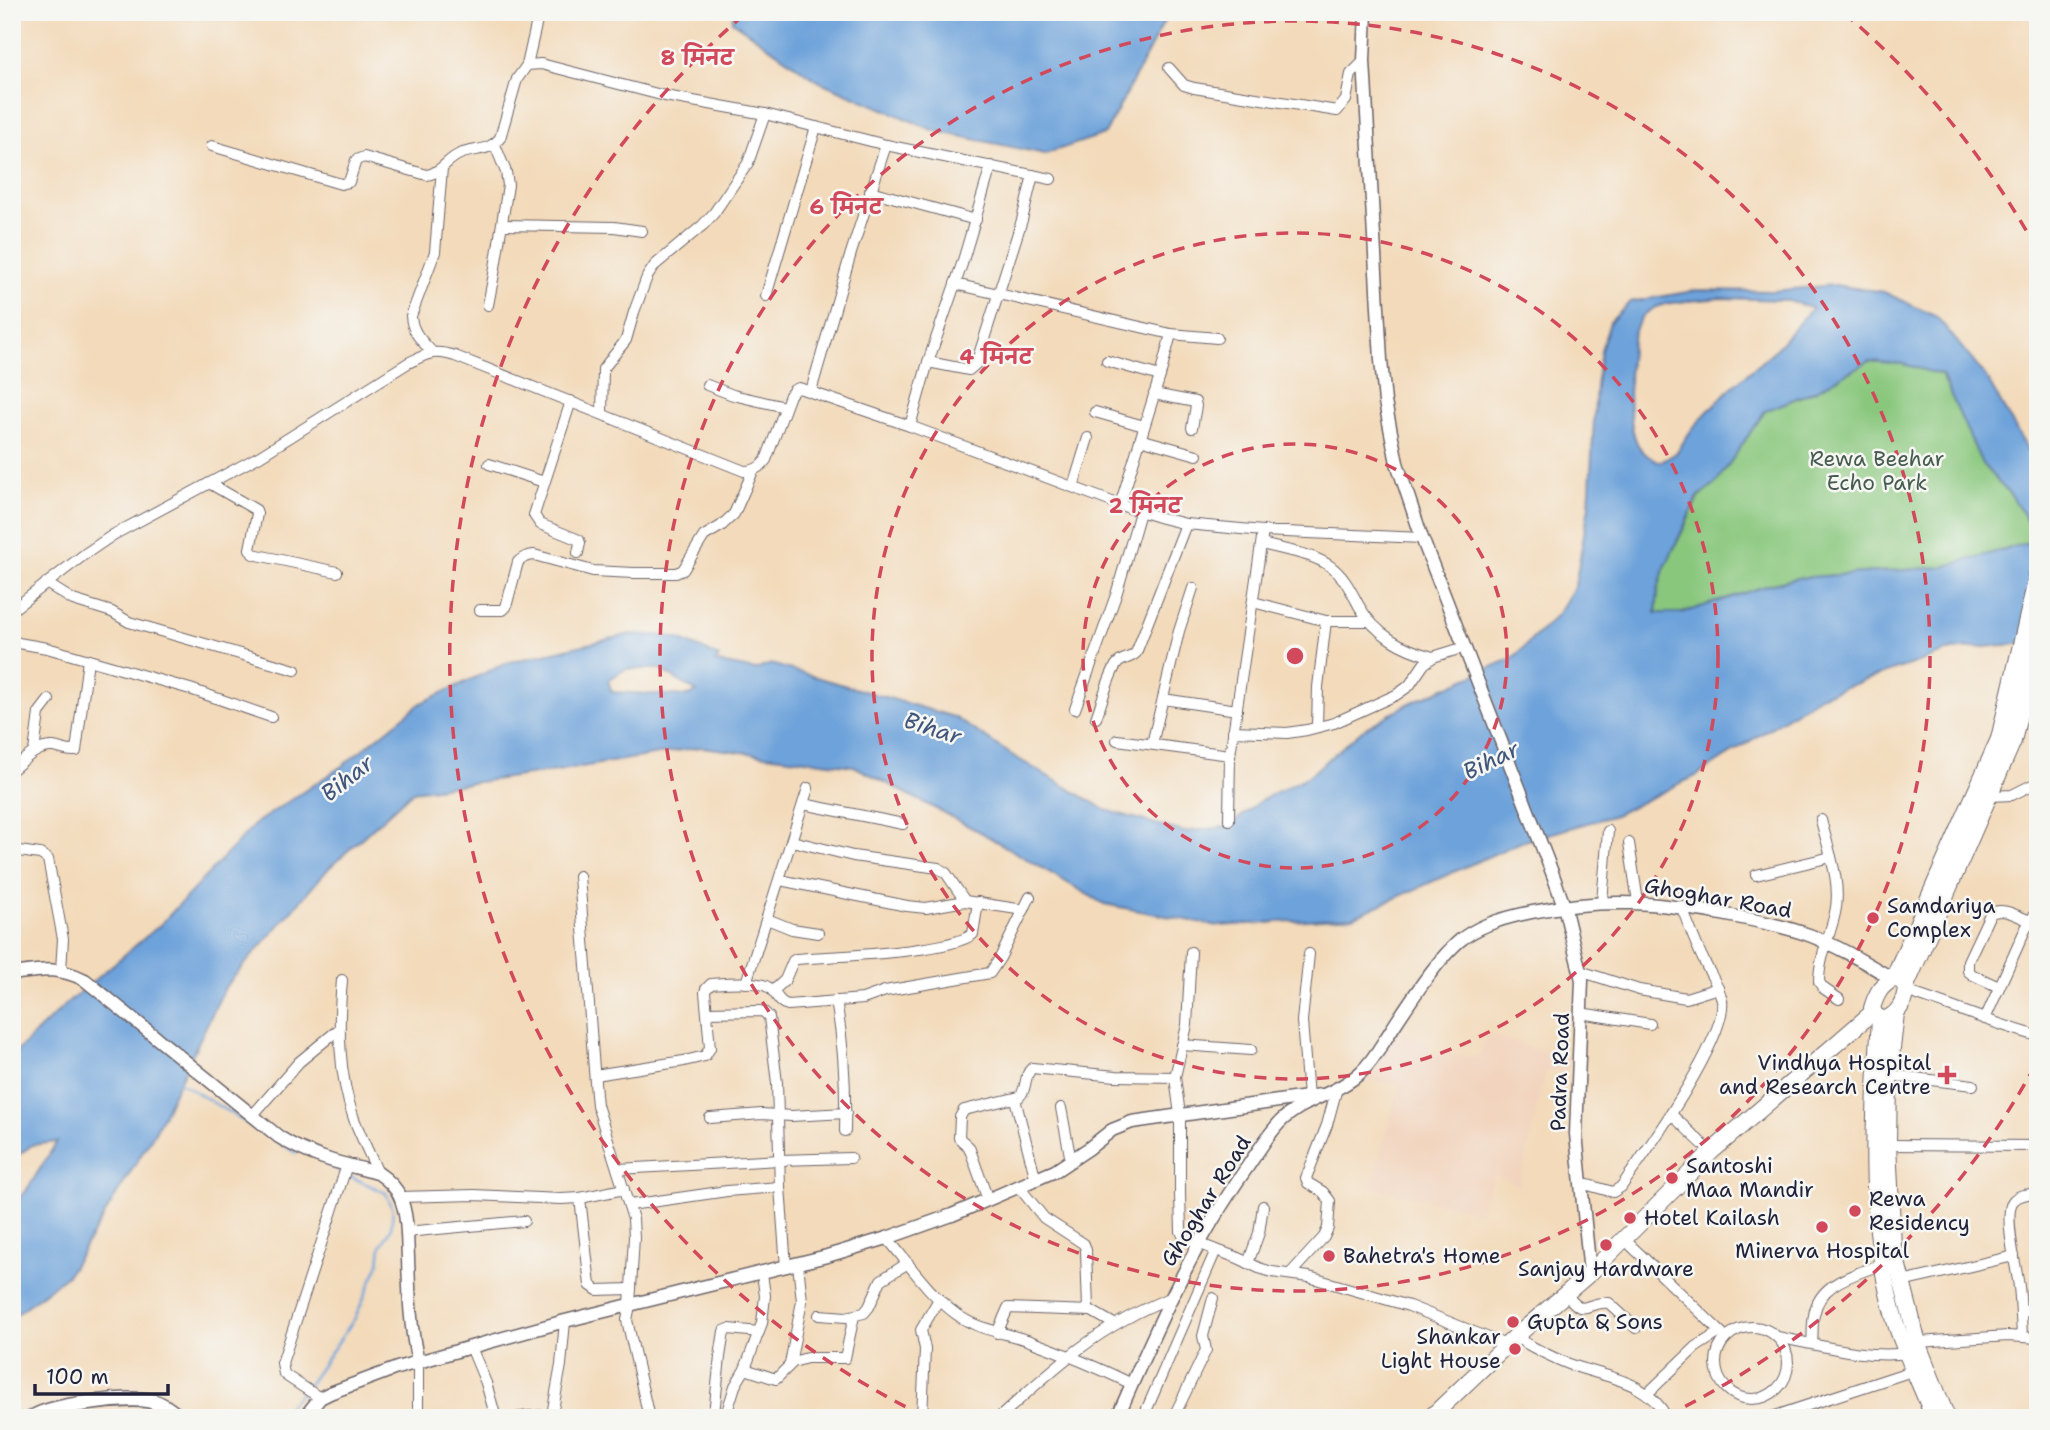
<svg xmlns="http://www.w3.org/2000/svg" width="2050" height="1430" font-family="'Shantell Sans','Playpen Sans Deva',sans-serif">
<style>
.built{fill:#f2d4be}
.green{fill:#89c77d;stroke:#56745c;stroke-width:2}
.water{fill:#6da2da;stroke:#48628a;stroke-width:2;fill-rule:evenodd}
.lines{fill:none;stroke-linecap:round;stroke-linejoin:round}
.stream{stroke:#6da2da;stroke-width:2.5}
.minor-casing{stroke:#6b6267;stroke-width:12}
.tertiary-casing{stroke:#6b6267;stroke-width:15}
.secondary-casing{stroke:#6b6267;stroke-width:17}
.primary-casing{stroke:#6b6267;stroke-width:18}
.minor{stroke:#fff;stroke-width:10}
.tertiary{stroke:#fff;stroke-width:12}
.secondary{stroke:#fff;stroke-width:14}
.primary{stroke:#fff;stroke-width:16}
.ring{fill:none;stroke:#d1495b;stroke-width:3.5;stroke-dasharray:12 9}
.poi-dot{fill:#d1495b;stroke:#f6f6f2;stroke-width:2.5}
.labels{text-anchor:middle;stroke-width:5;stroke-linejoin:round;paint-order:stroke}
.park-label{font-size:21px;fill:#465c52;stroke:#f6f6f2}
.street-label{font-size:21px;fill:#22223b;stroke:#f6f6f2}
.poi-label{font-size:21px;fill:#22223b;stroke:#f6f6f2;text-anchor:start}
.water-label{font-size:23px;font-style:italic;fill:#40557b;stroke:#f6f6f2}
.centre{fill:#d1495b;stroke:#f6f6f2;stroke-width:3.5}
.ring-label{font-size:21px;text-anchor:middle;font-weight:bold;fill:#d1495b;stroke:#f6f6f2;stroke-width:5;stroke-linejoin:round;paint-order:stroke}
</style>
<rect width="100%" height="100%" fill="#f6f6f2"/>
<filter id="ink" filterUnits="userSpaceOnUse"><feTurbulence type="fractalNoise" baseFrequency=".0143" numOctaves="2"/><feDisplacementMap in="SourceGraphic" scale="14" xChannelSelector="R" yChannelSelector="G"/><feConvolveMatrix kernelMatrix="1 2 1 2 8 2 1 2 1" color-interpolation-filters="sRGB"/></filter>
<filter id="wash" filterUnits="userSpaceOnUse"><feTurbulence type="fractalNoise" baseFrequency=".00686" numOctaves="4" result="noise"/><feDisplacementMap in="SourceGraphic" scale="28" xChannelSelector="R" yChannelSelector="G"/><feGaussianBlur stdDeviation="1.57" result="paint"/><feColorMatrix in="noise" values="0 0 0 0 0 0 0 0 0 0 0 0 0 0 0 0 0 1.4 0 .05"/><feComposite in="paint" operator="in"/></filter>
<g filter="url(#wash)">
<rect width="100%" height="100%" fill="#f3daba"/>
<!-- built -->
<polygon class="built" points="1395,1031 1430,1043 1428,1052 1478,1057 1487,1034 1554,1056 1571,1056 1569,1071 1545,1071 1520,1186 1495,1175 1479,1212 1371,1187 1400,1084 1368,1081"/>
<!-- green -->
<polygon class="green" points="1869,361 1903,364 1942,375 1982,464 2013,498 2034,533 2030,542 1943,567 1797,578 1769,585 1682,613 1656,613 1658,590 1664,569 1699,497 1716,483 1765,411 1816,390"/>
<!-- water -->
<g class="water">
<polygon points="734,12 1169,12 1105,134 1045,154 935,131 818,81 732,21"/>
<path d="M 1834,285 L 1884,292 L 1937,317 L 1986,377 L 2030,454 L 2038,459 L 2038,642 L 1952,650 L 1820,696 L 1696,776 L 1615,815 L 1521,842 L 1353,917 L 1218,926 L 1104,904 L 980,832 L 854,766 L 701,747 L 557,771 L 413,791 L 329,868 L 225,987 L 155,1132 L 68,1274 L 12,1318 L 12,1204 L 26,1191 L 57,1142 L 32,1145 L 12,1160 L 12,1056 L 65,1005 L 161,924 L 256,823 L 342,766 L 421,703 L 506,663 L 631,634 L 667,636 L 681,640 L 719,657 L 715,662 L 755,670 L 771,664 L 954,717 L 1015,757 L 1106,810 L 1184,832 L 1230,826 L 1261,800 L 1309,776 L 1362,730 L 1410,703 L 1513,658 L 1557,615 L 1575,586 L 1589,506 L 1596,385 L 1601,350 L 1610,322 L 1630,302 L 1699,290 L 1773,291 ZM 1719,298 L 1785,300 L 1812,308 L 1776,349 L 1731,388 L 1710,409 L 1692,429 L 1676,453 L 1661,462 C 1649,458 1639,451 1635,438 C 1627,415 1626,343 1639,322 C 1641,318 1647,312 1651,310 C 1667,300 1700,301 1719,298 ZM 1869,361 L 1903,364 L 1942,375 L 1982,464 L 2013,498 L 2034,533 L 2030,542 L 1943,567 L 1797,578 L 1769,585 L 1682,613 L 1656,613 L 1658,590 L 1664,569 L 1698,497 L 1716,483 L 1765,411 L 1816,390 ZM 626,669 L 659,669 L 697,692 L 689,696 L 612,692 L 608,680 Z"/>
</g>
<g class="lines">
<!-- stream -->
<g class="stream">
<polyline points="176,1080 296,1153"/>
<polyline points="328,1165 341,1172"/>
<polyline points="308,1385 355,1318 379,1264 381,1246 391,1229 393,1209 386,1193 347,1175"/>
<polyline points="277,1418 303,1390"/>
</g>
</g>
</g>
<g filter="url(#ink)">
<g class="lines">
<!-- minor casing -->
<g class="minor-casing">
<g id="minor">
<polyline points="527,65 539,12"/>
<polyline points="1169,68 1184,85 1194,88 1337,111 1346,100 1351,74 1364,61"/>
<path d="M 212,146 L 341,184 L 349,182 L 356,160 L 364,157 L 427,175 C 441,173 447,159 460,154 C 475,148 489,152 500,138 L 517,79 L 527,65 L 541,64 L 665,96 L 765,114 L 886,145 L 1051,179"/>
<polyline points="870,191 976,220"/>
<polyline points="503,225 614,227 642,231"/>
<polyline points="955,284 1171,334 1217,338"/>
<polyline points="766,296 816,127"/>
<polyline points="488,305 494,274 508,185 506,172 495,145"/>
<path d="M 432,352 C 421,340 412,332 411,316 L 435,252 L 442,168"/>
<polyline points="1107,361 1160,376"/>
<polyline points="928,362 969,370 976,364 1022,220 1033,175"/>
<polyline points="707,385 733,395 785,407"/>
<polyline points="811,391 851,253 886,145"/>
<polyline points="1154,394 1195,402 1196,406 1192,428"/>
<polyline points="571,401 534,515 540,524 579,540 580,543 578,553"/>
<polyline points="1095,412 1144,426"/>
<polyline points="602,414 603,369 626,340 634,312 647,277 655,265 703,225 714,213 748,163 765,114"/>
<polyline points="910,426 928,362 962,264 991,166"/>
<polyline points="1140,439 1197,455"/>
<polyline points="489,464 544,482"/>
<polyline points="209,483 256,510 257,514 250,549 253,554 337,572"/>
<polyline points="1073,487 1088,438"/>
<polyline points="1120,505 1160,376 1171,334"/>
<path d="M 1262,544 C 1284,550 1311,553 1330,566 C 1344,576 1351,591 1359,606 C 1376,635 1402,649 1433,657"/>
<polyline points="46,583 73,600 112,612 129,622 295,670"/>
<polyline points="1253,602 1326,621 1369,621"/>
<path d="M 12,610 L 85,554 L 113,535 L 260,456 L 408,363 C 427,354 433,349 455,356 L 744,471 C 754,471 760,468 766,460 L 790,395 L 794,390 L 799,388 L 910,426 L 1120,505 L 1162,518 L 1186,524 L 1263,531 L 1422,538"/>
<path d="M 480,610 L 503,610 L 506,607 L 518,562 C 523,557 527,556 534,555 L 593,571 L 634,573 L 676,573 L 683,570 L 704,536 L 721,526 L 734,514 L 753,471"/>
<polyline points="12,639 18,643 47,648 190,689 271,717"/>
<polyline points="1163,699 1237,710"/>
<polyline points="1075,709 1116,595 1140,512"/>
<path d="M 1096,718 C 1101,705 1109,674 1117,664 C 1122,658 1130,659 1136,653 L 1186,524"/>
<polyline points="1317,727 1318,687 1326,621"/>
<polyline points="1233,731 1287,733 1307,730 1334,723 1396,695 1409,686 1424,664 1433,657 1465,647"/>
<polyline points="1117,740 1230,755"/>
<polyline points="1152,744 1179,631 1193,588"/>
<polyline points="34,752 39,713 49,700"/>
<path d="M 12,770 C 23,761 36,746 53,747 C 61,748 67,752 76,751 L 88,660"/>
<polyline points="1990,796 2012,795 2038,782"/>
<polyline points="803,804 903,824"/>
<polyline points="1229,820 1230,755 1263,531"/>
<path d="M 1821,820 C 1828,849 1842,883 1835,913 C 1830,936 1819,958 1819,982 L 1823,988 L 1839,999"/>
<polyline points="792,841 853,856 938,868 946,873 965,901"/>
<polyline points="1629,843 1638,902"/>
<polyline points="12,850 40,854 48,859 63,939 61,970"/>
<polyline points="1756,875 1831,857"/>
<polyline points="579,876 596,1095 597,1105 633,1219 634,1237 630,1305 627,1320 649,1418"/>
<polyline points="780,880 907,906 926,908 965,901 1024,910"/>
<polyline points="1602,902 1608,831"/>
<polyline points="767,919 792,929 818,933"/>
<polyline points="1191,952 1187,1025 1175,1077 1180,1115 1180,1194 1181,1231 1184,1238 1238,1258 1259,1268 1272,1272 1309,1277 1409,1306 1506,1345"/>
<polyline points="1580,971 1639,990 1686,998 1718,988"/>
<path d="M 342,980 C 338,1027 338,1073 354,1119 C 361,1137 370,1155 378,1173"/>
<polyline points="746,983 808,788"/>
<path d="M 1999,987 L 1973,975 L 1968,971 L 1968,961 L 1990,914 C 2003,906 2017,916 2030,921"/>
<path d="M 773,991 L 785,980 L 793,961 L 796,959 C 832,956 949,953 973,934 L 978,902"/>
<path d="M 1905,991 C 1950,1005 1993,1024 2038,1036"/>
<path d="M 836,1001 C 844,1045 846,1087 845,1131"/>
<polyline points="707,1012 760,1011 764,1012 769,1017 777,1083 780,1187 786,1267"/>
<polyline points="1580,1013 1650,1024"/>
<polyline points="1985,1019 2025,930 2038,909"/>
<polyline points="1182,1045 1251,1050"/>
<path d="M 595,1075 L 684,1061 L 705,1056 L 710,1048 L 705,992 L 706,989 L 711,984 C 724,983 757,980 768,987 C 777,992 777,1003 788,1005 L 863,999 L 885,991 L 990,973 L 1000,958 L 1030,897"/>
<polyline points="1889,1075 1973,1085"/>
<polyline points="1308,1097 1302,1021 1309,954"/>
<polyline points="1015,1099 1036,1180"/>
<polyline points="1061,1108 1071,1161"/>
<polyline points="1671,1114 1711,1152"/>
<polyline points="252,1116 299,1062 338,1030"/>
<polyline points="710,1118 762,1114 791,1116 846,1113"/>
<polyline points="1888,1145 2038,1146"/>
<polyline points="618,1169 780,1160 851,1158"/>
<path d="M 1581,1183 L 1613,1192 L 1621,1187 C 1645,1153 1728,1038 1722,1000 C 1719,986 1710,974 1704,961 C 1695,943 1689,925 1681,906"/>
<polyline points="1019,1187 1044,1218 1084,1244 1086,1250 1088,1309 1114,1324"/>
<polyline points="400,1197 474,1195 561,1199 580,1198 624,1189"/>
<polyline points="580,1198 590,1285 597,1290 631,1289"/>
<path d="M 988,1200 L 969,1147 L 959,1138 L 960,1117 L 964,1110 L 1019,1097 C 1028,1089 1023,1076 1032,1068 L 1116,1076 L 1175,1077"/>
<polyline points="630,1205 727,1191 780,1187"/>
<polyline points="406,1232 524,1221"/>
<path d="M 887,1238 C 909,1264 929,1294 956,1314 C 978,1330 1002,1332 1027,1340 C 1063,1353 1097,1367 1132,1384"/>
<polyline points="1624,1239 1726,1337"/>
<polyline points="1248,1263 1259,1233 1263,1206"/>
<polyline points="1290,1274 1324,1237 1328,1228 1330,1201 1323,1192 1308,1183 1306,1178 1327,1125 1337,1088"/>
<polyline points="1902,1282 2014,1256"/>
<path d="M 1565,1293 C 1587,1321 1584,1300 1609,1303 L 1636,1328"/>
<polyline points="2021,1314 2038,1303"/>
<polyline points="819,1315 846,1317 864,1313 869,1307 881,1280 908,1263"/>
<circle cx="1752" cy="1363" r="36"/>
<polyline points="997,1333 1008,1308 1091,1311"/>
<path d="M 2022,1336 C 2021,1320 2021,1304 2019,1287 C 2017,1270 2003,1214 2013,1201 C 2019,1194 2029,1194 2038,1193"/>
<path d="M 1515,1337 C 1532,1347 1550,1357 1569,1364 C 1606,1378 1647,1379 1667,1418"/>
<path d="M 1777,1337 C 1820,1345 1865,1359 1908,1353"/>
<path d="M 1812,1343 C 1813,1334 1812,1324 1814,1315 C 1819,1282 1855,1275 1882,1264"/>
<polyline points="1913,1344 1918,1342 2008,1336 2038,1338"/>
<polyline points="471,1347 486,1383 496,1418"/>
<polyline points="418,1362 418,1418"/>
<polyline points="790,1364 802,1301 798,1264"/>
<polyline points="745,1369 776,1379 793,1362 807,1358 845,1358 854,1316"/>
<polyline points="1648,1393 1696,1347 1720,1332"/>
<polyline points="320,1398 288,1377 284,1374 282,1363 347,1165"/>
<polyline points="714,1414 720,1357 724,1331 729,1329 759,1332"/>
<polyline points="552,1415 561,1365 565,1321"/>
<path d="M 514,1418 C 533,1414 552,1415 571,1418"/>
<path d="M 700,1418 C 709,1411 724,1414 734,1418"/>
<polyline points="725,1418 735,1386 745,1369 762,1323 765,1296 762,1273"/>
<polyline points="922,1418 925,1349 921,1330 939,1299"/>
<path d="M 999,1418 C 1053,1368 1100,1325 1170,1298"/>
<polyline points="1143,1418 1216,1250"/>
<polyline points="1177,1418 1177,1410 1206,1350 1203,1336 1213,1298"/>
<polyline points="1769,1418 1915,1370"/>
</g>
</g>
<!-- tertiary casing -->
<g class="tertiary-casing">
<g id="tertiary">
<polyline points="1366,12 1364,61 1381,360 1385,402 1397,463 1422,538 1553,875 1564,906 1582,980 1576,1134 1590,1273"/>
<path d="M 12,974 C 42,970 57,966 85,980 L 279,1137 C 310,1157 343,1164 378,1173 C 387,1179 396,1187 400,1197 C 408,1215 407,1239 408,1258 C 409,1293 410,1328 418,1362"/>
<polyline points="304,1418 320,1398 330,1393 397,1368 471,1347 565,1321 827,1256 887,1238 952,1215 1055,1171 1088,1149 1112,1130 1132,1122 1321,1095"/>
<path d="M 1117,1418 C 1155,1332 1191,1246 1246,1169 C 1257,1153 1267,1136 1280,1122 C 1303,1099 1338,1094 1361,1072 C 1374,1060 1382,1044 1392,1029 C 1409,1003 1439,956 1463,938 C 1484,923 1508,917 1532,912 C 1607,897 1658,902 1732,916 C 1758,921 1784,926 1809,935 C 1838,946 1866,963 1893,979"/>
</g>
</g>
<!-- secondary casing -->
<g class="secondary-casing">
<path id="secondary" d="M 32,1418 C 50,1405 129,1396 151,1401 C 162,1403 171,1411 180,1418"/>
</g>
<!-- primary casing -->
<g class="primary-casing">
<g id="primary">
<polyline points="1893,979 1999,739 2038,572"/>
<path d="M 1893,979 L 1900,980 L 1906,986 C 1905,1002 1899,1015 1883,1020 L 1875,1015 L 1872,1008 C 1876,995 1880,986 1893,979 Z"/>
<polyline points="1906,986 2013,741 2038,634"/>
<polyline points="1896,1013 1889,1075 1888,1145 1893,1247 1919,1347 1947,1418"/>
<path d="M 1880,1018 C 1874,1120 1866,1224 1896,1324 C 1906,1356 1922,1387 1934,1418"/>
<polyline points="1430,1418 1515,1337 1590,1273 1711,1152 1873,1012"/>
</g>
</g>
<!-- minor -->
<use href="#minor" class="minor"/>
<!-- tertiary -->
<use href="#tertiary" class="tertiary"/>
<!-- secondary -->
<use href="#secondary" class="secondary"/>
<!-- primary -->
<use href="#primary" class="primary"/>
</g>
</g>
<!-- distance rings -->
<g class="ring">
<circle cx="1295" cy="656" r="212"/>
<circle cx="1295" cy="656" r="423"/>
<circle cx="1295" cy="656" r="635"/>
<path d="M2035 1066A846 846 0 0 1 1666 1416M924 1416A846 846 0 0 1 746 13M1844 13A846 846 0 0 1 2035 246"/>
</g>
<!-- markers -->
<g class="poi-dot">
<circle cx="1873" cy="918" r="7"/>
<path d="M1943.5 1064.5h7v7h7v7h-7v7h-7v-7h-7v-7h7z"/>
<circle cx="1672" cy="1178" r="7"/>
<circle cx="1855" cy="1211" r="7"/>
<circle cx="1630" cy="1218" r="7"/>
<circle cx="1822" cy="1227" r="7"/>
<circle cx="1606" cy="1245" r="7"/>
<circle cx="1329" cy="1256" r="7"/>
<circle cx="1513" cy="1322" r="7"/>
<circle cx="1515" cy="1349" r="7"/>
</g>
<g class="labels">
<!-- park labels -->
<g class="park-label">
<text x="1877" y="466">Rewa Beehar<tspan x="1877" dy="24">Echo Park</tspan></text>
</g>
<!-- street labels -->
<g class="street-label">
<text transform="translate(1718 898) rotate(10)" y="7">Ghoghar Road</text>
<text transform="translate(1560 1072) rotate(-88)" y="7">Padra Road</text>
<text transform="translate(1206 1201) rotate(-58)" y="7">Ghoghar Road</text>
</g>
<!-- poi labels -->
<g class="poi-label">
<text x="1887" y="913">Samdariya<tspan x="1887" dy="24">Complex</tspan></text>
<text x="1931" y="1070" text-anchor="end">Vindhya Hospital<tspan x="1931" dy="24">and Research Centre</tspan></text>
<text x="1686" y="1173">Santoshi<tspan x="1686" dy="24">Maa Mandir</tspan></text>
<text x="1869" y="1206">Rewa<tspan x="1869" dy="24">Residency</tspan></text>
<text x="1644" y="1225">Hotel Kailash</text>
<text x="1822" y="1258" text-anchor="middle">Minerva Hospital</text>
<text x="1343" y="1263">Bahetra's Home</text>
<text x="1606" y="1276" text-anchor="middle">Sanjay Hardware</text>
<text x="1527" y="1329">Gupta &amp; Sons</text>
<text x="1501" y="1344" text-anchor="end">Shankar<tspan x="1501" dy="24">Light House</tspan></text>
</g>
<!-- water labels -->
<g class="water-label">
<text transform="translate(933 728) rotate(18)" y="8">Bihar</text>
<text transform="translate(1491 760) rotate(-26)" y="8">Bihar</text>
<text transform="translate(347 778) rotate(-38)" y="8">Bihar</text>
</g>
</g>
<circle cx="1295" cy="656" r="10" class="centre"/>
<g class="ring-label">
<text x="697" y="65">8 मिनट</text>
<text x="846" y="214">6 मिनट</text>
<text x="996" y="364">4 मिनट</text>
<text x="1145" y="513">2 मिनट</text>
</g>
<!-- margin -->
<rect width="2050" height="1430" fill="none" stroke="#f6f6f2" stroke-width="42"/>
<!-- scale -->
<path d="M35 1384v10h133v-10" fill="none" stroke="#22223b" stroke-width="3.5"/>
<text x="46" y="1384" font-size="21" fill="#22223b" stroke="#f6f6f2" stroke-width="5" paint-order="stroke">100 m</text>
</svg>
